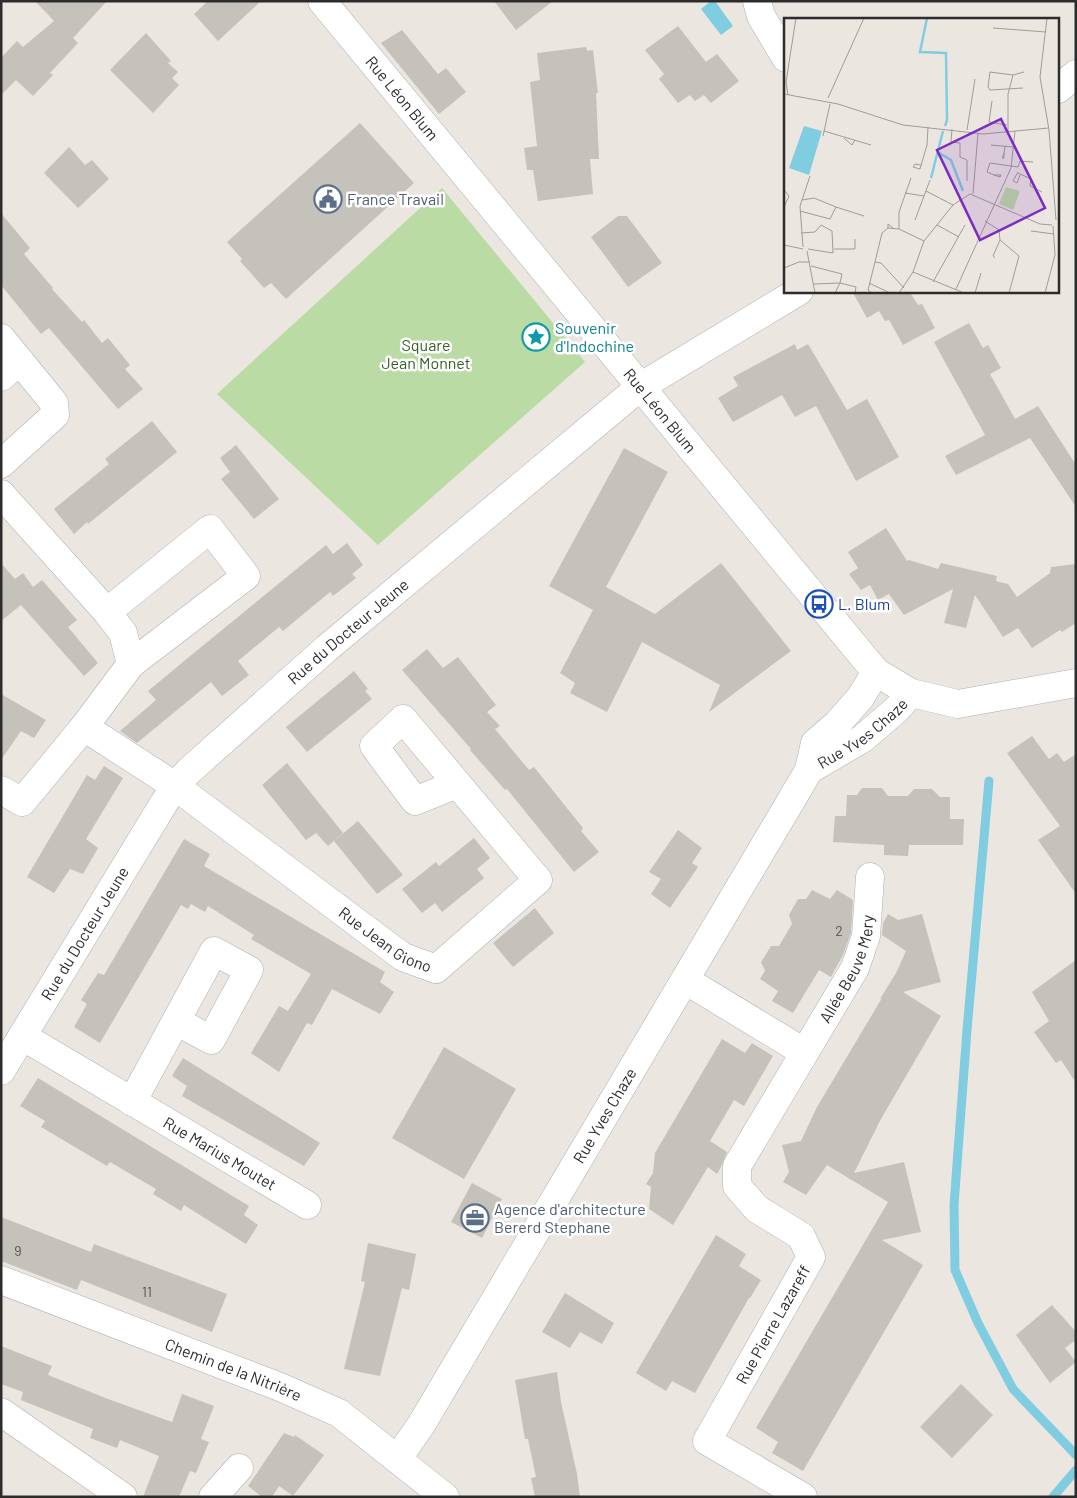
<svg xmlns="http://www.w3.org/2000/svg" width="1077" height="1498" font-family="Barlow,sans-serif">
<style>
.green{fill:#badba3}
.water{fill:#80cde1}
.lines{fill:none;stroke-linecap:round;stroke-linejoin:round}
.stream{stroke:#80cde1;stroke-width:9}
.building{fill:#c5c1bb}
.street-casing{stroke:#acafb6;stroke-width:29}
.secondary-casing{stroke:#acafb6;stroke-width:29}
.street{stroke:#fff;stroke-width:28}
.secondary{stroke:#fff;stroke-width:28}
.labels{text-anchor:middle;stroke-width:5;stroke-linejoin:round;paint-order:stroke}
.number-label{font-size:14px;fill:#525150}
.street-label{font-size:16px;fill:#2c2c2c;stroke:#fff}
.service-label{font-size:16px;fill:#4e5e75;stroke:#fff;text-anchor:start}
.culture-label{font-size:16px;fill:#0d838f;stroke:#fff;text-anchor:start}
.park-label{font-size:16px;fill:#346124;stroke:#fff}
.transit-label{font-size:16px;fill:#164399;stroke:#fff;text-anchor:start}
.inset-river{fill:none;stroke:#80cde1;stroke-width:2.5}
.inset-road{fill:none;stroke:#9f9c98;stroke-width:1}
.view{fill:#7b2cbf;fill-opacity:0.15;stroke:#7b2cbf;stroke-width:2.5}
.inset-edge{fill:none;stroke:#2c2c2c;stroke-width:2.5}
</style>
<rect width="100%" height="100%" fill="#ece6e0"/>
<!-- green -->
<polygon class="green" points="442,188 585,362 378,545 217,394"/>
<!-- water -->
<polygon class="water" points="711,1 715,1 733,26 721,35 701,9"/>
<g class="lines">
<!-- stream -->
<g class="stream">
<polyline points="989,781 967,1030 954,1205 955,1270 978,1323 1013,1389 1076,1455"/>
<polyline points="1053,1497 1076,1470"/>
</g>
</g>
<!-- building -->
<g class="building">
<polygon points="35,1 107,1 73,38 78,43 50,73 53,75 33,96 16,80 1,95 1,58 17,41 23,47 54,21"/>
<polygon points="208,1 261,1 218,41 194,14"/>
<polygon points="494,1 553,1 516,30"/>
<polygon points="678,26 706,62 717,54 739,81 711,103 704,95 695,101 690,95 678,103 659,79 664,74 645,50"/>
<polygon points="402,30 438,74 446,68 466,92 439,114 381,43"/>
<polygon points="146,33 171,61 168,63 178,72 172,78 179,85 153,113 110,70"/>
<polygon points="586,47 587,51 593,50 598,93 596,93 599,159 590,159 593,194 538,201 533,170 527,170 524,148 537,146 530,82 540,80 537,53"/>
<polygon points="360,123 414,183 286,299 271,283 264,288 240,261 242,259 227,242"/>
<polygon points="69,147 85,165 92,160 109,179 78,208 44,173"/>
<polygon points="1,213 30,248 24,254 53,288 52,289 82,322 84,320 102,343 108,338 130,365 125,369 143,389 118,409 49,328 41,334 1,285"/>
<polygon points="618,216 627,216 662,263 628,287 591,237"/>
<polygon points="852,291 916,291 911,294 918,305 922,304 935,328 903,345 889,320 885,321 879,311 867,318"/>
<polygon points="969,323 983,348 988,345 1001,368 990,374 1015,419 1038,406 1076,465 1076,507 1030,438 956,475 945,456 985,435 934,342"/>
<polygon points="795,344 797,350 808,344 847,410 867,399 899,457 856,481 816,406 795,417 782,395 733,422 718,398 738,386 733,377"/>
<polygon points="152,421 177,452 88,524 87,522 74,534 54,509 109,464 105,459"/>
<polygon points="236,445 279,499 254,519 221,479 230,472 220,458"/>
<polygon points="624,448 668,472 606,587 655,614 721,563 791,651 709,712 720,685 642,642 607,712 570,693 575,683 560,673 593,610 549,586"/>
<polygon points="886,528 907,561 909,560 938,569 941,563 997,576 996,581 1008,584 1017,597 1050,573 1051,567 1076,564 1076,623 1062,632 1060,630 1032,648 1018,628 1003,637 975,595 966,628 944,623 953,589 904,615 889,594 878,600 870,585 861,590 849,574 858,568 848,552"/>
<polygon points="347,543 363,565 352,574 356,578 333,596 330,592 283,631 279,627 238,661 249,675 222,696 211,682 137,743 120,731 156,700 148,691 189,657 326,545 333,554"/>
<polygon points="1,563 15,579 23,573 33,587 42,580 77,620 68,627 98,663 84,676 21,605 1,621"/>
<polygon points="427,649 443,668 458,657 496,705 487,712 500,726 495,729 529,770 534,767 583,828 581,831 599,852 574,872 507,789 505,790 470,750 471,749 402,670"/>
<polygon points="354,671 368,689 365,691 372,699 307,752 286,727"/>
<polygon points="1,694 46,720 34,738 21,731 1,760"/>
<polygon points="1032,736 1049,759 1057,753 1064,762 1076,754 1076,894 1038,840 1060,826 1007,753"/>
<polygon points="287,763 343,833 328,846 316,833 306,840 262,785"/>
<polygon points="104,766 123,778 86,839 98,848 83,874 70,869 54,893 27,877 87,775 95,780"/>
<polygon points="862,788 882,788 888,796 908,796 914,789 932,789 940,797 950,797 950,819 964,819 963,845 909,845 908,856 884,855 884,845 833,842 835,816 846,816 847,795 857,795"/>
<polygon points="358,821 403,875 377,894 334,841"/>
<polygon points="678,830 702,848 692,863 698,867 670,908 651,894 661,879 649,872"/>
<polygon points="474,838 490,858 477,869 484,878 442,912 435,903 422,913 402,889 436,862 439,866"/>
<polygon points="184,839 210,854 204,866 385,972 380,982 394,992 380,1014 332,989 312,1025 307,1023 279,1072 251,1053 279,1006 288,1011 311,974 251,939 254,935 208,906 205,912 191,904 188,909 181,905 100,1043 74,1027 87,1004 81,1000 98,973 104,975"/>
<polygon points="812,890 830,899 837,890 853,900 851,933 843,955 831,977 819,970 793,1013 772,1001 778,991 760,979 765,971 761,962 771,946 779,946 792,924 789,915 798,899 806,899"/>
<polygon points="535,908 554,933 513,967 493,943"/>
<polygon points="888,914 898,920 922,914 941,982 903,992 941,1016 881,1119 854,1173 904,1162 921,1232 882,1240 923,1265 803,1471 772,1453 778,1442 756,1428 888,1202 827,1165 806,1195 783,1182 789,1172 782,1145 801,1141 817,1107 882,998 880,999 896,973 906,951 882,935 883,923"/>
<polygon points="1076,960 1076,1083 1061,1060 1056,1063 1034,1032 1049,1021 1032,992"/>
<polygon points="722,1039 745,1053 752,1043 773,1056 744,1106 734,1100 710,1141 727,1152 721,1167 717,1174 708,1167 673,1225 649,1209 651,1187 646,1184 653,1173 655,1153"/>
<polygon points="444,1047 516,1089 464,1179 392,1138"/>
<polygon points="183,1058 320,1143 304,1166 182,1096 187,1086 172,1076"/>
<polygon points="38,1078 249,1206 244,1215 258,1225 246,1244 184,1205 181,1211 153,1194 156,1189 110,1162 107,1166 41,1127 45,1121 20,1106"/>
<polygon points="472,1183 502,1199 482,1238 451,1222"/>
<polygon points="1,1217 91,1252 94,1244 227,1294 212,1332 81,1280 77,1290 1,1261"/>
<polygon points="716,1235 746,1254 739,1266 761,1280 750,1298 749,1298 695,1393 672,1381 666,1391 636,1373"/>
<polygon points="368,1243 416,1254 409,1290 402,1288 380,1376 344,1369 365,1282 361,1281"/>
<polygon points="565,1293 614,1323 602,1344 580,1332 570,1348 542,1332"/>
<polygon points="1052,1305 1076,1332 1076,1340 1065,1348 1076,1362 1050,1383 1016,1335"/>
<polygon points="1,1346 52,1366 48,1375 108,1399 172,1422 182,1394 214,1406 201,1439 209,1442 196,1473 190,1471 179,1497 143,1497 159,1456 120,1440 117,1448 90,1438 93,1429 21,1400 23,1392 1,1384"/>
<polygon points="557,1372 561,1402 577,1474 580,1497 535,1497 531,1478 536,1477 528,1439 525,1439 515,1380"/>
<polygon points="961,1384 993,1415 952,1458 920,1427"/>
<polygon points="284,1433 294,1437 295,1435 324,1455 293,1496 279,1486 272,1497 262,1497 248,1486"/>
</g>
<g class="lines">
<!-- street casing -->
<g class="street-casing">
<g id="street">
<polyline points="757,1 761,16 786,58"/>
<polyline points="1058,89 1076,74"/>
<polyline points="1,338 54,403 55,415 1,464"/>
<polyline points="1,377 20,361"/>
<polyline points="1,494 107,612 123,633 131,664"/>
<polyline points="84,727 131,664 246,576 210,529 107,612"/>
<path id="s1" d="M 809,770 L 862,739 L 896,710 L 911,693"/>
<path id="s2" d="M 1,790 L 22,802 L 84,727 L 175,786 L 403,957 L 436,969 L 538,880 L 403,719 L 374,746 L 415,801 L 457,784"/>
<polyline points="685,980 804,1052"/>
<path id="s3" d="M 22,1036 L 307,1205"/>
<path id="s4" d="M 1,1071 L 164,803 L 175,786 L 189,771 L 327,648 L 640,387 L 799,291"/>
<polyline points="132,1102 214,951 249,970 211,1040 176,1021"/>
<path id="s5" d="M 1,1280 L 280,1387 L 339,1413 L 445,1497"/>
<polyline points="1,1412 123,1497"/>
<path id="s6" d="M 398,1458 L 421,1425 L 792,799 L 809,770 L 815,743 L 837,724 L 860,698 L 876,672"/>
<polyline points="213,1497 239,1468"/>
<path id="s7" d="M 803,1497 L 707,1441 L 811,1257 L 801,1236 L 757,1209 L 737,1186 L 737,1166 L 855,968 L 866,936 L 870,877"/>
</g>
</g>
<!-- secondary casing -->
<g class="secondary-casing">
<g id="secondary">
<path id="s8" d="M 322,1 L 876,672 L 911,693 L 958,704 L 1076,683"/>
</g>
</g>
<!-- street -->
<use href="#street" class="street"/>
<!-- secondary -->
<use href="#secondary" class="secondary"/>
</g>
<!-- icons -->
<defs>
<g id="civic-ring" transform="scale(1.4375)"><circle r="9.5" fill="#fff" stroke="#5c6f8a" stroke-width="1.5"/><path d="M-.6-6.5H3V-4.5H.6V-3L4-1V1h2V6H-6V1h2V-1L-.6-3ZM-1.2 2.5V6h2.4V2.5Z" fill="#5c6f8a"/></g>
<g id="sight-ring" transform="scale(1.4375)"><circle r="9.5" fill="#fff" stroke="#0f9aa8" stroke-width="1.5"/><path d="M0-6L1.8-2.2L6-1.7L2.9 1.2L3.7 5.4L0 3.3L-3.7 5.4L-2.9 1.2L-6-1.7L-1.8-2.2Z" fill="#0f9aa8"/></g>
<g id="bus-ring" transform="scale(1.4375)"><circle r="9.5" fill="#fff" stroke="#1a4fb4" stroke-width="1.5"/><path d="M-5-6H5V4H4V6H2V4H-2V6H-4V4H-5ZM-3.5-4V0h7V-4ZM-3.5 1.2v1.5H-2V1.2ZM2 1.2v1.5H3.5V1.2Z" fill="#1a4fb4"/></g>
<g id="office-ring" transform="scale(1.4375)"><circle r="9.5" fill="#fff" stroke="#5c6f8a" stroke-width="1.5"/><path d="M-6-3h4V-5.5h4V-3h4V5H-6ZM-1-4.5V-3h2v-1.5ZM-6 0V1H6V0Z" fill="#5c6f8a"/></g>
</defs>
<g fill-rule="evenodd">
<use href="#civic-ring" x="328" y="199"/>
<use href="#sight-ring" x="536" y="337"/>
<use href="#bus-ring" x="819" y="604"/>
<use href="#office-ring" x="475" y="1218"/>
</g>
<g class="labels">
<!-- number labels -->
<g class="number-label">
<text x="839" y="936">2</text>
<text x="18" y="1256">9</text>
<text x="147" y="1297">11</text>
</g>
<!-- street labels -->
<g class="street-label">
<text dy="6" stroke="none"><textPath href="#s8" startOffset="126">Rue Léon Blum</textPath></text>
<text dy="6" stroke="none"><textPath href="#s8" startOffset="531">Rue Léon Blum</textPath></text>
<text dy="6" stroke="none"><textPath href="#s4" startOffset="566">Rue du Docteur Jeune</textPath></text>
<text dy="6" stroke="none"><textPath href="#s1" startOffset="65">Rue Yves Chaze</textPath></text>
<text dy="6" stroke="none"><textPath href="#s4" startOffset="161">Rue du Docteur Jeune</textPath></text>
<text dy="6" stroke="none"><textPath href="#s2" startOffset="491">Rue Jean Giono</textPath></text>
<text dy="6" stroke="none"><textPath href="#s7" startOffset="675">Allée Beuve Mery</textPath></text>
<text dy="6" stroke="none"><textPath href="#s6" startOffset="400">Rue Yves Chaze</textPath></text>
<text dy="6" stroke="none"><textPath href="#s3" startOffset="230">Rue Marius Moutet</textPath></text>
<text dy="6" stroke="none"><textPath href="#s7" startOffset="245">Rue Pierre Lazareff</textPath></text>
<text dy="6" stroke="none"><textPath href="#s5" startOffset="249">Chemin de la Nitrière</textPath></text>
</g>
<!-- service labels -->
<g class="service-label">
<text x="347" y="205">France Travail</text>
<text x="494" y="1215">Agence d'architecture<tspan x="494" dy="18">Bererd Stephane</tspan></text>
</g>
<!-- culture labels -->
<g class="culture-label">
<text x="555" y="334">Souvenir<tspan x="555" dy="18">d'Indochine</tspan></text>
</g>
<!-- park labels -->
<g class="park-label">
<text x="426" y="351">Square<tspan x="426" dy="18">Jean Monnet</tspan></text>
</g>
<!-- transit labels -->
<g class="transit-label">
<text x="838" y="610">L. Blum</text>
</g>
</g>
<!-- overview -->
<g transform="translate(784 18)">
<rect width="275" height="275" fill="#ece6e0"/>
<path d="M 222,169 L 236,173 L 229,192 L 215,186 Z" fill="#badba3"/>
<path d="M 20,108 L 38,113 L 25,157 L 5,150 Z" fill="#80cde1"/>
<path class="inset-river" d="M 143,0 L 136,34 L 162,35 L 163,102 L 161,108M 155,135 L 167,142 L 179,173M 147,160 L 159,113"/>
<path class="inset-road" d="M 263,0 L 256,59 L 265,112 L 272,202M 209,10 L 262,14M 239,70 L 206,72 L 204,69 L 206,54 L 229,57 L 240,54M 0,76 L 54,86 L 119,107 L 199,116 L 265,110M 4,77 L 2,64 L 12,0M 44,80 L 80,0M 208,83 L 205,104 L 223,107M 168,111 L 167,124 L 176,125 L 176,139 L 183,142 L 183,163M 183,112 L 191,61M 40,113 L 87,127M 224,114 L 224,76 L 229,57M 39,118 L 46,86M 60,120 L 68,127 L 71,122M 207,127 L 229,129M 220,135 L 218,140 L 220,140 L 220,135 L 221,128M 137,147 L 131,146 L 129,149 L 136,151 L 143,127 L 144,109M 234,154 L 229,163 L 233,165 L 236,157M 234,155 L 247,161 L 246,168 L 258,174M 210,157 L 217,157 L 216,159 L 210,157 L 203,154 L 206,145 L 234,149 L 236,143 L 249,144M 0,172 L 5,178 L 0,189M 142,173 L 169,187M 121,175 L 140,178M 186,176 L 256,206 L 268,207M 189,176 L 194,115M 52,189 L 80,198M 16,193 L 46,201 L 52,189 L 30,180 L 18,182M 131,202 L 146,162M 201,203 L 215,212 L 216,222 L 235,238 L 225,275M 153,207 L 175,219M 109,210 L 104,206 L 104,210 L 115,211 L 140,223M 115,211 L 115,194 L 127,160M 247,213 L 270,216M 17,215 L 31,214 L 37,207 L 48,213 L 49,235 L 24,231M 0,227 L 19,231M 19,229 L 16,188 L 26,158M 50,231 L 71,231 L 71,221M 23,233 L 31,275M 211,240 L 209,238 L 216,222M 91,244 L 97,245 L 120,270M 27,248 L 58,256 L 56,265 L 30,266M 0,250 L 15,244 L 26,244M 129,254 L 180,275M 149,264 L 181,207M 85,265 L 106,275M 172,271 L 227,150 L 231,113M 51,275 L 56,265 L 72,269 L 71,275M 88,275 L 84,272 L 91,244 L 98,215 L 104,210M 115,275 L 129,254 L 140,223 L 169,187 L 186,176M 191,275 L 197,255M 261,275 L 271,237 L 269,208"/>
<path class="view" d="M 217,101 L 261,190 L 196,222 L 153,132 Z"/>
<rect width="275" height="275" class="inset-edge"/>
</g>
<!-- border -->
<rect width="1077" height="1498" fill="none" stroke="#2c2c2c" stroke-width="5"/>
</svg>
